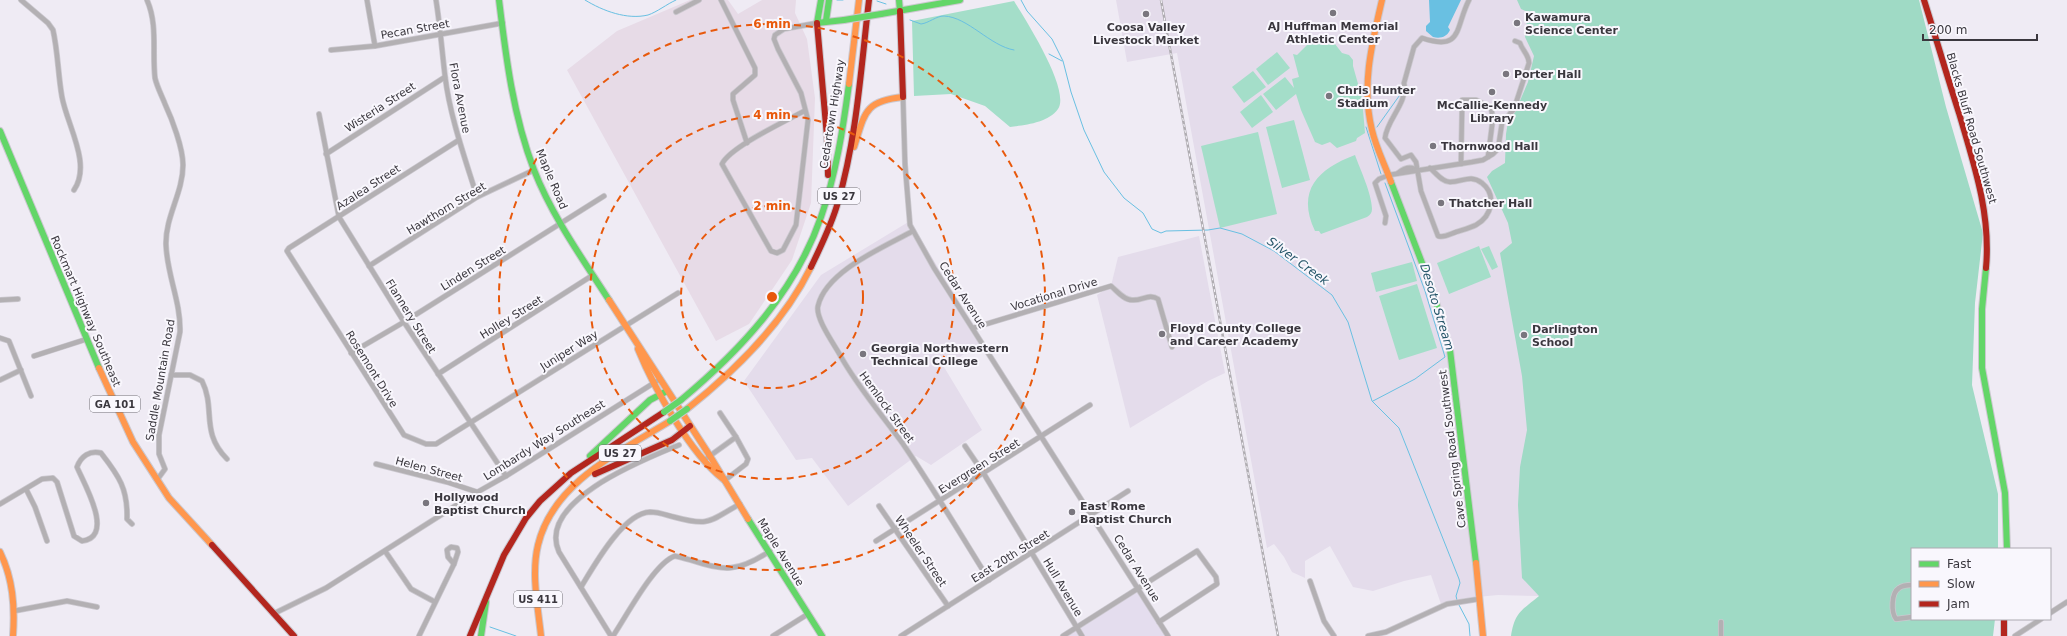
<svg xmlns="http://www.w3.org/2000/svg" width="2067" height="636" font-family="'DejaVu Sans',sans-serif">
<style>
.built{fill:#e4ddee}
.industrial{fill:#e7dbe7}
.education{fill:#e4dceb}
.green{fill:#a4dec9}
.forest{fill:#9fdac5}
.water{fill:#69c0e2}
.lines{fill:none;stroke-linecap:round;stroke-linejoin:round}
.stream{stroke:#69c0e2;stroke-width:1}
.street-casing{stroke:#cbc8cf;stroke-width:6}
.fast-casing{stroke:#cbc8cf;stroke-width:8}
.slow-casing{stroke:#cbc8cf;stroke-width:8}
.jam-casing{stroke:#cbc8cf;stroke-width:8}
.street{stroke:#b3b0b3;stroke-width:4.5}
.fast{stroke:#63d668;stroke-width:6}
.slow{stroke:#ff974d;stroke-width:6}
.jam{stroke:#b3261e;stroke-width:6}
.rail-casing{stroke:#afacb1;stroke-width:2.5}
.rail{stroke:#f9f7fd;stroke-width:1;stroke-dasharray:3;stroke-linecap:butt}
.fast-bridge-casing{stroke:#cbc8cf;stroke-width:8;stroke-linecap:butt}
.fast-bridge{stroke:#63d668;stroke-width:6}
.ring{fill:none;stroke:#e8590c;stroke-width:2;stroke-dasharray:7 5}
.poi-dot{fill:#79767e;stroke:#f9f7fd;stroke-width:1.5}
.labels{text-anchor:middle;stroke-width:4;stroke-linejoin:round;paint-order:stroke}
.shield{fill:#f9f7fd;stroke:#737177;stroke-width:1}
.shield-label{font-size:10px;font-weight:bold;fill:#3a373e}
.poi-label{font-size:11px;font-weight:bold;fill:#3a373e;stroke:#f9f7fd;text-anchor:start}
.street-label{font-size:11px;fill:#3a373e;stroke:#f9f7fd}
.water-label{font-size:12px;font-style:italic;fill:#255569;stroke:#f9f7fd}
.centre{fill:#e8590c;stroke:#f9f7fd;stroke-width:2}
.ring-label{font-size:12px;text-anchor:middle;font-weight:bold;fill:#e8590c;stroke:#f9f7fd;stroke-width:4;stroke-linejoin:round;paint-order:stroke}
</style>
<rect width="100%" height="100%" fill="#efebf4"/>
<!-- built -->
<polygon class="built" points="1137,588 1167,636 1062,636"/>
<!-- industrial -->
<polygon class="industrial" points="690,0 728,0 738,14 762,0 796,0 795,13 807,39 815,98 811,203 792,260 749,324 716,341 567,70 617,31"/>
<!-- education -->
<g class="education">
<polygon points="1116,0 1774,0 1539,596 1498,595 1477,597 1442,607 1431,575 1404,581 1373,591 1353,587 1330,546 1305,561 1305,578 1292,572 1284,557 1274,544 1267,548 1177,53 1127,62"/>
<polygon points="910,221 983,342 944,367 982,430 931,465 916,456 848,506 812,458 796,460 744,381 821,275"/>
<polygon points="1199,236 1225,373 1208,381 1130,428 1097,295 1111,286 1118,257"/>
</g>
<!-- green -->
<g class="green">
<path d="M 1014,1 C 1025,19 1071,90 1058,109 C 1048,123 1025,125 1010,127 L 985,106 L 951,94 L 914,96 L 912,21 Z"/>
<polygon points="1321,40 1335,44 1342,53 1349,55 1353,60 1353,66 1362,98 1365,133 1357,138 1356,141 1337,148 1330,142 1322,145 1315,142 1301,110 1296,94 1276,110 1263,94 1285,77 1294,88 1292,79 1299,77 1293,54 1297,55 1309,43"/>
<polygon points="1277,52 1290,68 1268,85 1256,69"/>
<polygon points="1253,71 1266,87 1244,103 1232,87"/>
<polygon points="1261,95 1273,112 1252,128 1240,112"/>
<polygon points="1294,120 1310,180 1282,188 1266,127"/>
<polygon points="1258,132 1277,214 1220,228 1201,146"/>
<path d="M 1355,155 C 1360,169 1372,194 1372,209 C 1372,213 1370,215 1367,217 L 1321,234 L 1319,231 L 1315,231 C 1296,190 1318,169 1355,155 Z"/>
<polygon points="1479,246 1491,277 1449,294 1437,263"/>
<polygon points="1489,246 1498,267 1492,270 1481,249"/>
<polygon points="1412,262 1417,281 1376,292 1371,273"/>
<polygon points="1417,284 1437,348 1399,360 1379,296"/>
</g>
<!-- forest -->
<path class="forest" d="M 1517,0 L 1919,0 L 1946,107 L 1983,233 L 1975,303 L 1972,385 L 1998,494 L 1998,549 L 1912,549 L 1912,619 L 1995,619 L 1993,636 L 1511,636 C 1515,612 1521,611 1539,596 L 1522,578 L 1518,505 L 1520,467 L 1527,430 L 1522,376 L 1500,253 L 1512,243 L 1508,223 L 1487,177 L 1492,171 L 1505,163 L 1506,134 L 1508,122 L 1516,110 L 1528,82 L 1534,56 L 1525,37 L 1528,12 L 1521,9 Z"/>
<!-- water -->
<path class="water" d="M 1429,0 L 1461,0 L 1448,27 L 1450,30 C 1447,37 1440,39 1433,37 L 1426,31 L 1426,26 L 1430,22 Z"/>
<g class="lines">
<!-- stream -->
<g class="stream">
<path d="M 585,0 C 603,11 627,20 648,15 C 657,12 667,4 676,0"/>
<polyline points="837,0 843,0"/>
<polyline points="1021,0 1027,11 1052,39 1063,61 1071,92 1084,130 1104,172 1124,198 1143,213 1152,229 1161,233 1166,231 1208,230 1220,228 1242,234 1274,251 1332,295 1348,322 1372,401 1399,428 1459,579 1460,583 1456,596 1457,600"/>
<polyline points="877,1 886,4"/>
<path d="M 910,20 L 921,24 C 929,23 936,16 944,16 C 968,17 990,46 1014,50"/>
<polyline points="1049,54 1062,61"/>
<polyline points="1366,127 1381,174"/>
<polyline points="1377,127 1402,92"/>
<polyline points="1373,401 1415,379 1445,357 1425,291 1385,183"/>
<polyline points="1459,605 1469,624 1470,636"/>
<polyline points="490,627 516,636"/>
</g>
<!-- street casing -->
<g class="street-casing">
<g id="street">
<path d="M 21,0 L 48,23 L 53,30 C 58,52 58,75 62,97 C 67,125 92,164 74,190"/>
<path d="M 147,0 C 158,25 152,52 155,78 C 157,87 162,96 165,104 C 172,119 183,148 183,165 C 183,193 165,217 166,245 C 167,275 181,302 180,332 L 159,435 L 159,454 L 165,469 L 157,480"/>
<polyline points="367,0 375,46"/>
<path d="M 436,0 C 440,25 442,51 445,76 C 450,117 465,158 477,197"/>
<polyline points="721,0 755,68 755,75 733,94 733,100 747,143"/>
<polyline points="676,12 699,0"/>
<polyline points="331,50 375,46 503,23"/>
<polyline points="903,97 905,164 910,225 934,268 1168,636"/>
<path d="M 804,111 C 786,121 730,147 722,164 L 771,251 L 777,253 L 783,250 L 796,225 L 808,120 L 801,93 L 778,49 L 774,39 L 775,35 L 784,29 L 817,23"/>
<polyline points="319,114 339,217 404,322 506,476"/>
<polyline points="459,140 289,248 287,251 404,435 426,444 436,444 678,293"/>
<polyline points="326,154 445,77"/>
<polyline points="1461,164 1462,111 1460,106 1462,100 1476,100 1491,108 1493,118 1488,157"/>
<path d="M 1430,168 C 1436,173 1442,182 1450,182 C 1463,182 1470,174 1482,183 C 1497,195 1492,216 1476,225 C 1470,228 1462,230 1456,232 C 1450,234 1444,238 1438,236 L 1421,191 L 1416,162 L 1411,155 L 1401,159 L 1385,138 C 1387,119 1408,103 1404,83 L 1414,47 L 1422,38 C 1463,52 1455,27 1469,0"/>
<path d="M 1398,173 C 1404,168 1411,165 1418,171"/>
<path d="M 1385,223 L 1386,216 L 1375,183 L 1379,179 L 1389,175 L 1472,162 L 1483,160 L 1493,154 L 1498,149 L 1502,123 L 1514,109 L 1529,63 C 1529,55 1522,50 1520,43 L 1515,41"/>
<path d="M 913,231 C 884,247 826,271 818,306 C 815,318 834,344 840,355 C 857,386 882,415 903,444 C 933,488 961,535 989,580"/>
<polyline points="369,266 477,197 534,170"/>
<polyline points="0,300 18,299"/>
<path d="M 973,328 L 1111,286 C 1117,291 1124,300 1132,300 C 1142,301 1149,293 1158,299 L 1172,347"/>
<polyline points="0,338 9,341 31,396"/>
<polyline points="351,353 404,322 604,196"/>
<polyline points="34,356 87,339"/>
<polyline points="438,374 593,275"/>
<path d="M 171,375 L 190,375 L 202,381 C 216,409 200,432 227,459"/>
<polyline points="0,380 21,370"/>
<polyline points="720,413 736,437 748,459 746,464 724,481"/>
<polyline points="965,446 984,474 1082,636"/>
<polyline points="707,458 736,437"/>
<polyline points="376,464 447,482 477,492"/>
<polyline points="26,489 35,507 47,541"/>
<path d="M 0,504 L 42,479 L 53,478 L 57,482 L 74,536 L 82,541 C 116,537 83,482 77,467 C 81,456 90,450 101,453 C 119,476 128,489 127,519 L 132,524"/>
<polyline points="879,506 948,606"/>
<polyline points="876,541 1090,405"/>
<polygon points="451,547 457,548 458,552 454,564 448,557 447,550"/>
<polyline points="385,551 411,589 435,602"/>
<polyline points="1310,581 1324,621 1334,636"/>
<path d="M 1912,585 C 1908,585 1903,585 1899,588 C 1891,593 1891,612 1896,619 L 1912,617"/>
<path d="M 581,587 C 594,566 623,513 650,512 C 659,512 666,515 674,517 C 711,527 709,521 740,504"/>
<polyline points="14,611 67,601 97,607"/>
<polyline points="2050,613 2067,602"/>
<polyline points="273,614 326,588 474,494 506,476 657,381"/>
<polyline points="1721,622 1721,636"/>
<polyline points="419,636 454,564"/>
<path d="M 611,636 L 559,552 C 536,501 645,459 679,445"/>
<path d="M 613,636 C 626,617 654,563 675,556 C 718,566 728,579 770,551"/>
<polyline points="773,636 808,614"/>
<polyline points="901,636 1128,491"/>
<polyline points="1063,636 1197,551 1216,577 1217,584 1159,622"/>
<polyline points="1368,636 1386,632 1447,604 1479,599"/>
<polyline points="2015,636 2041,619"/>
</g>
</g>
<!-- fast casing -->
<g class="fast-casing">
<g id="fast">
<path d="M 499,0 C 506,58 513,115 534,170 C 552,216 582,258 609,300"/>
<polyline points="821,0 817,23 844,20"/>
<polyline points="899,0 900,11"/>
<polyline points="881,14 960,0"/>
<polyline points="826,21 829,0"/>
<polyline points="0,131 99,368"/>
<polyline points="1391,182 1432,289 1450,350 1476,563"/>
<polyline points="1986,268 1982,309 1982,368 2005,493 2007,549"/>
<path d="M 681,400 C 741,350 795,292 821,217 C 836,174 843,129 849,84"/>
<polyline points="590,456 650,400 667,391"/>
<polyline points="748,519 822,636"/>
<polyline points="481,636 486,602"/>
</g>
</g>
<!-- slow casing -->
<g class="slow-casing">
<g id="slow">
<path d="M 1382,0 C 1372,43 1361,86 1372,130 C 1376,148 1385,165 1391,182"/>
<polyline points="849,84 859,0"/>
<path d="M 854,147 C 865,113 864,101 903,97"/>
<polyline points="609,300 710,456 748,519"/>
<path d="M 638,349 C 654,388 690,453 723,479"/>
<polyline points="99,368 133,442 169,498 212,545"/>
<path d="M 687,409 C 736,370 783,324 811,267"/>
<path d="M 0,552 C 13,579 15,606 13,636"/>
<polyline points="1476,563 1483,636"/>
<path d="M 541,636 C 538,607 531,574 538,545 C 553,482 620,452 670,421"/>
</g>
</g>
<!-- jam casing -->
<g class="jam-casing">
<g id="jam">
<path d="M 1924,0 C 1936,38 1947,76 1959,113 C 1974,164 1991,214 1986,268"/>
<polyline points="900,11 903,97"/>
<polyline points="817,23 827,137 828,175"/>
<path d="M 811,267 C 821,246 832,224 838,202 C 857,137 861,67 869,0"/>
<polyline points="595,474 672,440 690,426"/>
<polyline points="212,545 294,636"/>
<polyline points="2004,619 2004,636"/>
<polyline points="470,636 504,555 526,518 540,501 571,473 664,412"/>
</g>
</g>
<!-- street -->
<use href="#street" class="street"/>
<!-- fast -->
<use href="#fast" class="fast"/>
<!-- slow -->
<use href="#slow" class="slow"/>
<!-- jam -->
<use href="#jam" class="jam"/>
<!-- rail casing -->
<g class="rail-casing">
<polyline id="rail" points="1161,0 1278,636"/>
</g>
<!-- rail -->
<use href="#rail" class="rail"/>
<!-- fast-bridge casing -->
<g class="fast-bridge-casing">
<g id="fast-bridge">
<polyline points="844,20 881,14"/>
<polyline points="664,412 681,400"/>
<polyline points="670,421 687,409"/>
</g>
</g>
<!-- fast-bridge -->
<use href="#fast-bridge" class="fast-bridge"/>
</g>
<!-- distance rings -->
<g class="ring">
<circle cx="772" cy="297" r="91"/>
<circle cx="772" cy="297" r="182"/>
<circle cx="772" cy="297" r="273"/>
</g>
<!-- markers -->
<g class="poi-dot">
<circle cx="1333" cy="13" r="4"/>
<circle cx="1146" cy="14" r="4"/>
<circle cx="1517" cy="23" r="4"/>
<circle cx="1506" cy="74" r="4"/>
<circle cx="1492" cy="92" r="4"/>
<circle cx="1329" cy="96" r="4"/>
<circle cx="1433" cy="146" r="4"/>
<circle cx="1441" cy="203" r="4"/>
<circle cx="1162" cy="334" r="4"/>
<circle cx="1524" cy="335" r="4"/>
<circle cx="863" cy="354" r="4"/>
<circle cx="426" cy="503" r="4"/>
<circle cx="1072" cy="512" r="4"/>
</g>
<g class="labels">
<!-- shield labels -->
<g class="shield">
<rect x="818" y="188" width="42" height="16" rx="3"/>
<rect x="90" y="396" width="50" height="16" rx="3"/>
<rect x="599" y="445" width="42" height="16" rx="3"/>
<rect x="514" y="591" width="48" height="16" rx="3"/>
</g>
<g class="shield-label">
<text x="839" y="200">US 27</text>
<text x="115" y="408">GA 101</text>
<text x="620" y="457">US 27</text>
<text x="538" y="603">US 411</text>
</g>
<!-- poi labels -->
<g class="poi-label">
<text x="1525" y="21">Kawamura<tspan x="1525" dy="13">Science Center</tspan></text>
<text x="1333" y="30" text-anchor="middle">AJ Huffman Memorial<tspan x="1333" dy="13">Athletic Center</tspan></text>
<text x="1146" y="31" text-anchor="middle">Coosa Valley<tspan x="1146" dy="13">Livestock Market</tspan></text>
<text x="1514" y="78">Porter Hall</text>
<text x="1337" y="94">Chris Hunter<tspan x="1337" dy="13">Stadium</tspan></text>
<text x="1492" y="109" text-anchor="middle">McCallie-Kennedy<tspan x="1492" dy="13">Library</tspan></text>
<text x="1441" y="150">Thornwood Hall</text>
<text x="1449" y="207">Thatcher Hall</text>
<text x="1170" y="332">Floyd County College<tspan x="1170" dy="13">and Career Academy</tspan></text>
<text x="1532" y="333">Darlington<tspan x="1532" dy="13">School</tspan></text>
<text x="871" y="352">Georgia Northwestern<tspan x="871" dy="13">Technical College</tspan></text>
<text x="434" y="501">Hollywood<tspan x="434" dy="13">Baptist Church</tspan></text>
<text x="1080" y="510">East Rome<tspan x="1080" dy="13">Baptist Church</tspan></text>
</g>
<!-- street labels -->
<g class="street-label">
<text transform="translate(415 29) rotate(-10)" y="4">Pecan Street</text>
<text transform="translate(460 98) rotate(79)" y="4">Flora Avenue</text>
<text transform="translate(380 107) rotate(-33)" y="4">Wisteria Street</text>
<text transform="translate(832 114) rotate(-81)" y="4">Cedartown Highway</text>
<text transform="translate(1972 128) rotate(74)" y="4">Blacks Bluff Road Southwest</text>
<text transform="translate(552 179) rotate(67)" y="4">Maple Road</text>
<text transform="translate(368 187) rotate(-33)" y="4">Azalea Street</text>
<text transform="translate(446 208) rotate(-31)" y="4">Hawthorn Street</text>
<text transform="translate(473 268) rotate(-32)" y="4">Linden Street</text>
<text transform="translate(1054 294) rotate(-17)" y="4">Vocational Drive</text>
<text transform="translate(963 295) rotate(57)" y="4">Cedar Avenue</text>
<text transform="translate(86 311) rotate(67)" y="4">Rockmart Highway Southeast</text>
<text transform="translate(411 316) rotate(58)" y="4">Flannery Street</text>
<text transform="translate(511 317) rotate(-32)" y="4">Holley Street</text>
<text transform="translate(569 350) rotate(-32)" y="4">Juniper Way</text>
<text transform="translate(372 369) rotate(58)" y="4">Rosemont Drive</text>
<text transform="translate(160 380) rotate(-80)" y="4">Saddle Mountain Road</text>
<text transform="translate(887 407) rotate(54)" y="4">Hemlock Street</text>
<text transform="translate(544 440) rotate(-32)" y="4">Lombardy Way Southeast</text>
<text transform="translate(1452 449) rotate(-97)" y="4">Cave Spring Road Southwest</text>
<text transform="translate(979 466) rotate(-32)" y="4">Evergreen Street</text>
<text transform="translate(429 469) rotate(15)" y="4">Helen Street</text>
<text transform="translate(921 551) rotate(56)" y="4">Wheeler Street</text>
<text transform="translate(781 552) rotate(58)" y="4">Maple Avenue</text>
<text transform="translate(1010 556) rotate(-32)" y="4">East 20th Street</text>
<text transform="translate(1137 568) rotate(58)" y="4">Cedar Avenue</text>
<text transform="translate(1063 587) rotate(59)" y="4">Hull Avenue</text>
</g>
<!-- water labels -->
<g class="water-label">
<text transform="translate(1298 261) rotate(36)" y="4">Silver Creek</text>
<text transform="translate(1437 307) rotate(73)" y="4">Desoto Stream</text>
</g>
</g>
<circle cx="772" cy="297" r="6" class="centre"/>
<g class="ring-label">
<text x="772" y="28">6 min</text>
<text x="772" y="119">4 min</text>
<text x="772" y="210">2 min</text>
</g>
<!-- legend -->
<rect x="1911" y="548" width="140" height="72" fill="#f9f7fd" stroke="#adaab1"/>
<rect x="1919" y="561" width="20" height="6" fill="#63d668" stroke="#adaab1"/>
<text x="1947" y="568" font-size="12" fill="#3a373e">Fast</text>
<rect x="1919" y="581" width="20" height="6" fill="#ff974d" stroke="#adaab1"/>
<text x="1947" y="588" font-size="12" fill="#3a373e">Slow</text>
<rect x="1919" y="601" width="20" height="6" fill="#b3261e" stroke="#adaab1"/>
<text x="1947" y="608" font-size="12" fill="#3a373e">Jam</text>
<!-- scale -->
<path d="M1923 34v6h114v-6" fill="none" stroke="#3a373e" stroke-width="2"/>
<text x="1929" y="34" font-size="12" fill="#3a373e" stroke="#f9f7fd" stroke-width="3" paint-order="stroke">200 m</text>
</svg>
